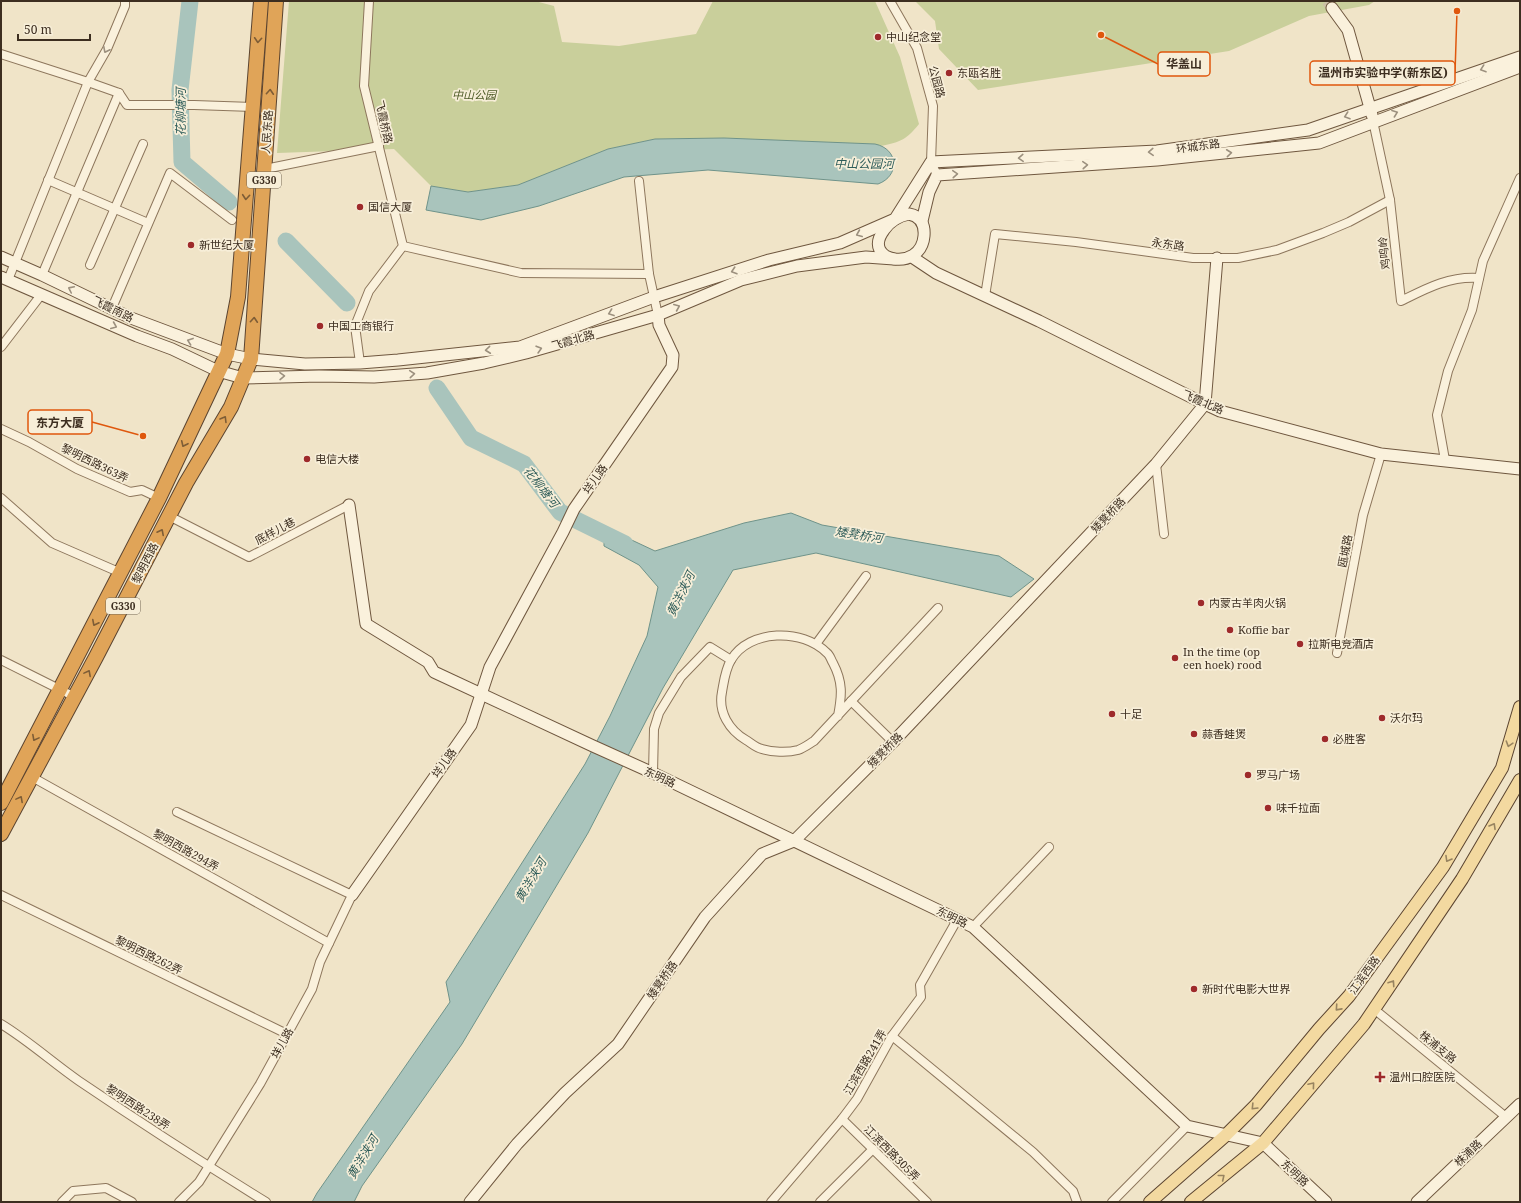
<svg xmlns="http://www.w3.org/2000/svg" width="1521" height="1203" font-family="'Noto Serif','Noto Sans SC',serif">
<style>
.green{fill:#c9cf9b}
.water{fill:#a9c4bc;stroke:#6f938a}
.lines{fill:none;stroke-linecap:round;stroke-linejoin:round}
.river{stroke:#a9c4bc;stroke-width:17}
.secondary-tunnel{stroke:#ccc0a6;stroke-width:11;stroke-dasharray:11 5.5;stroke-linecap:butt}
.street-casing{stroke:#8d765c;stroke-width:10}
.secondary-casing{stroke:#6f573f;stroke-width:13}
.primary-casing{stroke:#5b4430;stroke-width:14}
.highway-casing{stroke:#5b4430;stroke-width:16}
.street{stroke:#faf1dc;stroke-width:8}
.secondary{stroke:#faf1dc;stroke-width:11}
.primary{stroke:#f3d9a0;stroke-width:12}
.highway{stroke:#e0a458;stroke-width:14}
.oneway{stroke:#7e5d36}
.oneway2{stroke:#9c907e}
.oneway3{stroke:#988460}
.poi-dot{fill:#9e2a2b;stroke:#f7eed8;stroke-width:1.5}
.labels{text-anchor:middle;stroke-width:3.5;stroke-linejoin:round;paint-order:stroke}
.shield{fill:#f7eed8;stroke:#756857;stroke-width:1}
.shield-label{font-size:10px;font-weight:bold;fill:#3d2e20}
.poi-label{font-size:11px;fill:#3d2e20;stroke:#f7eed8;text-anchor:start}
.street-label{font-size:11px;fill:#3d2e20;stroke:#f7eed8}
.park-label{font-size:11px;font-style:italic;fill:#4d5a26;stroke:#f7eed8}
.water-label{font-size:12px;font-style:italic;fill:#2f5d5a;stroke:#f7eed8}
.leader{fill:none;stroke:#df570d;stroke-width:1.5}
.callout-dot{fill:#df570d;stroke:#f7eed8;stroke-width:1.5}
.callout{fill:#f7eed8;stroke:#df570d;stroke-width:1.5}
.callout-label{font-size:12px;text-anchor:middle;font-weight:bold;fill:#3d2e20}
</style>
<rect width="100%" height="100%" fill="#f0e4c8"/>
<!-- green -->
<g class="green">
<path d="M 289,1 L 418,2 L 420,1 L 535,1 L 554,6 L 562,42 L 619,46 L 696,34 L 713,1 L 875,1 L 900,57 L 919,124 C 907,139 901,142 881,146 L 724,138 L 655,139 L 608,149 L 518,185 L 468,192 L 431,186 L 394,149 L 277,153 Z"/>
<polygon points="915,1 1375,1 1369,5 1309,16 1229,51 978,90 939,49 935,21"/>
</g>
<!-- water -->
<g class="water">
<path d="M 724,138 L 875,144 C 899,149 900,176 878,184 L 708,170 L 624,177 L 539,206 L 481,220 L 426,210 L 431,186 L 468,192 L 518,185 L 608,149 L 655,139 Z"/>
<polygon points="791,513 822,525 999,556 1034,579 1011,597 816,553 733,570 663,688 588,833 462,1044 362,1186 354,1202 312,1202 317,1193 450,1002 446,982 585,764 610,716 647,636 658,587 639,565 604,546 604,527 655,551 744,523"/>
</g>
<g class="lines">
<!-- river -->
<g class="river">
<polyline points="190,1 180,90 182,162 229,202"/>
<polyline points="286,241 347,303"/>
<polyline points="437,388 471,438 524,464 560,512 625,544"/>
</g>
<!-- secondary-tunnel -->
<polyline class="secondary-tunnel" points="1327,1 1332,8"/>
<!-- street casing -->
<g class="street-casing">
<g id="street">
<polyline points="890,1 917,48 933,106 931,162 937,175"/>
<polyline points="1,54 88,82 119,93 127,105 194,105 253,107"/>
<path d="M 1373,121 L 1390,200 L 1401,301 C 1427,288 1449,276 1479,278"/>
<polyline points="265,169 379,146"/>
<polyline points="48,180 148,223"/>
<polyline points="639,181 649,274 658,315"/>
<polyline points="403,246 521,273 649,274"/>
<polyline points="90,265 143,144"/>
<polyline points="42,275 119,93"/>
<polyline points="8,280 88,82 107,49 125,6 125,1"/>
<polyline points="985,296 995,234 1076,242 1193,258 1238,258 1277,250 1323,233 1349,222 1390,200"/>
<polyline points="112,308 170,173 232,220"/>
<polyline points="1,347 41,295"/>
<polyline points="360,363 355,326 369,291 403,246 364,86 369,1"/>
<polyline points="1,429 29,442 77,469 130,492 142,490 159,498"/>
<polyline points="1445,460 1437,415 1448,371 1472,310 1483,261 1520,178"/>
<polyline points="1156,464 1164,534"/>
<polyline points="1,498 52,543 121,573"/>
<polyline points="169,516 249,557 349,505"/>
<polyline points="816,644 866,576"/>
<polyline points="1337,653 1363,515 1381,454"/>
<polyline points="1,660 75,697"/>
<polyline points="851,701 893,742"/>
<path d="M 838,716 C 842,695 843,682 833,663 C 831,660 830,655 827,653 C 803,628 749,629 731,660 C 725,670 724,681 722,692 C 718,712 729,730 746,740 C 751,743 756,748 762,749 C 772,752 787,753 798,750 C 804,748 809,744 814,741 L 938,608"/>
<polyline points="653,773 654,729 659,713 681,677 710,647 731,660"/>
<polyline points="32,777 329,943"/>
<polyline points="177,812 352,895 320,962 312,989 260,1084 199,1182 179,1202"/>
<polyline points="1,895 287,1034"/>
<polyline points="973,927 1049,847"/>
<polyline points="1374,1009 1506,1117"/>
<path d="M 1,1024 C 29,1041 53,1063 79,1081 C 141,1123 203,1163 266,1202"/>
<polyline points="892,1036 1033,1152 1073,1191 1077,1202"/>
<polyline points="842,1119 927,1202"/>
<polyline points="62,1202 73,1191 106,1188 132,1202"/>
<polyline points="771,1202 842,1119 857,1099 892,1036 921,997 920,985 957,920"/>
<polyline points="820,1202 873,1149"/>
<polyline points="1112,1202 1187,1126"/>
</g>
</g>
<!-- secondary casing -->
<g class="secondary-casing">
<g id="secondary">
<polyline points="1332,8 1348,30 1372,115"/>
<path d="M 909,214 C 921,216 925,225 924,236 C 921,273 860,262 884,230 C 890,221 899,216 909,214 Z"/>
<polyline points="922,221 929,192 937,175 1157,160 1319,143 1520,67"/>
<polyline points="1,257 42,275 131,318 227,354 251,359 305,364 360,363 398,360 520,347 654,297 769,260 840,243 895,219 931,162 1157,151 1308,130 1520,57"/>
<polyline points="912,257 936,273 1039,321 1205,404 1220,411 1381,454 1520,469"/>
<polyline points="1,277 137,336 172,349 218,371 243,378 319,376 374,377 427,373 484,363 526,353 658,315 741,280 797,266 866,257 894,259"/>
<polyline points="349,505 366,624 428,662 434,672 593,746 653,773 973,927 1187,1126 1263,1143 1326,1202"/>
<polyline points="352,895 471,725 490,667 563,532 574,509 672,367 673,355 659,325 658,315"/>
<polyline points="470,1202 517,1144 565,1093 618,1044 705,917 762,854 794,841 893,742 1156,464 1205,404 1217,258"/>
<polyline points="1417,1202 1520,1104"/>
</g>
</g>
<!-- primary casing -->
<g class="primary-casing">
<g id="primary">
<polyline points="1150,1202 1225,1136 1256,1105 1319,1029 1349,996 1443,867 1502,768 1520,707"/>
<polyline points="1191,1202 1263,1143 1364,1024 1462,879 1520,780"/>
</g>
</g>
<!-- highway casing -->
<g class="highway-casing">
<g id="highway">
<polyline points="1,803 159,498 227,354 238,297 261,1"/>
<polyline points="1,834 96,657 186,483 231,407 251,359 276,1"/>
</g>
</g>
<!-- street -->
<use href="#street" class="street"/>
<!-- secondary -->
<use href="#secondary" class="secondary"/>
<!-- primary -->
<use href="#primary" class="primary"/>
<!-- highway -->
<use href="#highway" class="highway"/>
</g>
<!-- one-way arrows -->
<defs><path id="oneway-chevron" d="M-2-3.5L2.5 0L-2 3.5" fill="none" stroke-width="1.6" stroke-linecap="round" stroke-linejoin="round"/></defs>
<g class="oneway">
<use href="#oneway-chevron" transform="translate(258 40) rotate(94)"/>
<use href="#oneway-chevron" transform="translate(270 92) rotate(-86)"/>
<use href="#oneway-chevron" transform="translate(246 197) rotate(95)"/>
<use href="#oneway-chevron" transform="translate(254 320) rotate(-86)"/>
<use href="#oneway-chevron" transform="translate(224 419) rotate(-59)"/>
<use href="#oneway-chevron" transform="translate(184 444) rotate(115)"/>
<use href="#oneway-chevron" transform="translate(161 532) rotate(-63)"/>
<use href="#oneway-chevron" transform="translate(95 623) rotate(117)"/>
<use href="#oneway-chevron" transform="translate(88 673) rotate(-62)"/>
<use href="#oneway-chevron" transform="translate(35 738) rotate(118)"/>
<use href="#oneway-chevron" transform="translate(20 799) rotate(-62)"/>
</g>
<g class="oneway2">
<use href="#oneway-chevron" transform="translate(106 50) rotate(117)"/>
<use href="#oneway-chevron" transform="translate(1483 69) rotate(161)"/>
<use href="#oneway-chevron" transform="translate(1395 113) rotate(-20)"/>
<use href="#oneway-chevron" transform="translate(1347 116) rotate(161)"/>
<use href="#oneway-chevron" transform="translate(1151 152) rotate(177)"/>
<use href="#oneway-chevron" transform="translate(1229 153) rotate(-6)"/>
<use href="#oneway-chevron" transform="translate(1021 158) rotate(177)"/>
<use href="#oneway-chevron" transform="translate(1085 165) rotate(-4)"/>
<use href="#oneway-chevron" transform="translate(955 174) rotate(-4)"/>
<use href="#oneway-chevron" transform="translate(859 234) rotate(157)"/>
<use href="#oneway-chevron" transform="translate(734 271) rotate(162)"/>
<use href="#oneway-chevron" transform="translate(71 289) rotate(-154)"/>
<use href="#oneway-chevron" transform="translate(677 307) rotate(-23)"/>
<use href="#oneway-chevron" transform="translate(611 313) rotate(160)"/>
<use href="#oneway-chevron" transform="translate(114 326) rotate(23)"/>
<use href="#oneway-chevron" transform="translate(190 341) rotate(-160)"/>
<use href="#oneway-chevron" transform="translate(539 349) rotate(-16)"/>
<use href="#oneway-chevron" transform="translate(488 350) rotate(174)"/>
<use href="#oneway-chevron" transform="translate(412 374) rotate(-5)"/>
<use href="#oneway-chevron" transform="translate(282 376) rotate(-1)"/>
</g>
<g class="oneway3">
<use href="#oneway-chevron" transform="translate(1509 744) rotate(107)"/>
<use href="#oneway-chevron" transform="translate(1493 826) rotate(-60)"/>
<use href="#oneway-chevron" transform="translate(1448 859) rotate(120)"/>
<use href="#oneway-chevron" transform="translate(1392 983) rotate(-56)"/>
<use href="#oneway-chevron" transform="translate(1338 1008) rotate(132)"/>
<use href="#oneway-chevron" transform="translate(1312 1085) rotate(-50)"/>
<use href="#oneway-chevron" transform="translate(1254 1107) rotate(134)"/>
<use href="#oneway-chevron" transform="translate(1222 1177) rotate(-39)"/>
</g>
<!-- markers -->
<g class="poi-dot">
<circle cx="878" cy="37" r="4"/>
<circle cx="949" cy="73" r="4"/>
<circle cx="360" cy="207" r="4"/>
<circle cx="191" cy="245" r="4"/>
<circle cx="320" cy="326" r="4"/>
<circle cx="307" cy="459" r="4"/>
<circle cx="1201" cy="603" r="4"/>
<circle cx="1230" cy="630" r="4"/>
<circle cx="1300" cy="644" r="4"/>
<circle cx="1175" cy="658" r="4"/>
<circle cx="1112" cy="714" r="4"/>
<circle cx="1382" cy="718" r="4"/>
<circle cx="1194" cy="734" r="4"/>
<circle cx="1325" cy="739" r="4"/>
<circle cx="1248" cy="775" r="4"/>
<circle cx="1268" cy="808" r="4"/>
<circle cx="1194" cy="989" r="4"/>
<path d="M1378 1071h4v4h4v4h-4v4h-4v-4h-4v-4h4z"/>
</g>
<g class="labels">
<!-- shield labels -->
<g class="shield">
<rect x="247" y="172" width="34" height="16" rx="3"/>
<rect x="106" y="598" width="34" height="16" rx="3"/>
</g>
<g class="shield-label">
<text x="264" y="184">G330</text>
<text x="123" y="610">G330</text>
</g>
<!-- poi labels -->
<g class="poi-label">
<text x="886" y="41">中山纪念堂</text>
<text x="957" y="77">东瓯名胜</text>
<text x="368" y="211">国信大厦</text>
<text x="199" y="249">新世纪大厦</text>
<text x="328" y="330">中国工商银行</text>
<text x="315" y="463">电信大楼</text>
<text x="1209" y="607">内蒙古羊肉火锅</text>
<text x="1238" y="634">Koffie bar</text>
<text x="1308" y="648">拉斯电竞酒店</text>
<text x="1183" y="656">In the time (op<tspan x="1183" dy="13">een hoek) rood</tspan></text>
<text x="1120" y="718">十足</text>
<text x="1390" y="722">沃尔玛</text>
<text x="1202" y="738">蒜香蛙煲</text>
<text x="1333" y="743">必胜客</text>
<text x="1256" y="779">罗马广场</text>
<text x="1276" y="812">味千拉面</text>
<text x="1202" y="993">新时代电影大世界</text>
<text x="1389" y="1081">温州口腔医院</text>
</g>
<!-- street labels -->
<g class="street-label">
<text transform="translate(937 82) rotate(75)" y="4">公园路</text>
<text transform="translate(384 122) rotate(77)" y="4">飞霞桥路</text>
<text transform="translate(267 132) rotate(-86)" y="4">人民东路</text>
<text transform="translate(1198 146) rotate(-8)" y="4">环城东路</text>
<text transform="translate(1168 244) rotate(8)" y="4">永东路</text>
<text transform="translate(1384 253) rotate(-96)" y="4">鸡鸣岭</text>
<text transform="translate(113 309) rotate(26)" y="4">飞霞南路</text>
<text transform="translate(573 340) rotate(-16)" y="4">飞霞北路</text>
<text transform="translate(1203 402) rotate(23)" y="4">飞霞北路</text>
<text transform="translate(95 463) rotate(26)" y="4">黎明西路363弄</text>
<text transform="translate(595 479) rotate(-55)" y="4">垟儿路</text>
<text transform="translate(1108 515) rotate(-47)" y="4">矮凳桥路</text>
<text transform="translate(275 531) rotate(-28)" y="4">底样儿巷</text>
<text transform="translate(1345 551) rotate(-79)" y="4">瓯城路</text>
<text transform="translate(145 563) rotate(-63)" y="4">黎明西路</text>
<text transform="translate(885 750) rotate(-45)" y="4">矮凳桥路</text>
<text transform="translate(444 763) rotate(-55)" y="4">垟儿路</text>
<text transform="translate(660 777) rotate(25)" y="4">东明路</text>
<text transform="translate(186 850) rotate(29)" y="4">黎明西路294弄</text>
<text transform="translate(952 917) rotate(26)" y="4">东明路</text>
<text transform="translate(149 955) rotate(26)" y="4">黎明西路262弄</text>
<text transform="translate(1364 975) rotate(-54)" y="4">江滨西路</text>
<text transform="translate(662 980) rotate(-55)" y="4">矮凳桥路</text>
<text transform="translate(282 1043) rotate(-61)" y="4">垟儿路</text>
<text transform="translate(1438 1047) rotate(39)" y="4">株浦支路</text>
<text transform="translate(865 1062) rotate(-60)" y="4">江滨西路241弄</text>
<text transform="translate(138 1107) rotate(33)" y="4">黎明西路238弄</text>
<text transform="translate(892 1153) rotate(45)" y="4">江滨西路305弄</text>
<text transform="translate(1468 1153) rotate(-44)" y="4">株浦路</text>
<text transform="translate(1295 1173) rotate(43)" y="4">东明路</text>
</g>
<!-- park labels -->
<g class="park-label">
<text x="474" y="99">中山公园</text>
</g>
<!-- water labels -->
<g class="water-label">
<text transform="translate(181 112) rotate(-90)" y="4">花柳塘河</text>
<text x="864" y="168">中山公园河</text>
<text transform="translate(541 487) rotate(52)" y="4">花柳塘河</text>
<text transform="translate(859 535) rotate(9)" y="4">矮凳桥河</text>
<text transform="translate(681 594) rotate(-64)" y="4">黄洋浃河</text>
<text transform="translate(531 880) rotate(-59)" y="4">黄洋浃河</text>
<text transform="translate(363 1157) rotate(-59)" y="4">黄洋浃河</text>
</g>
</g>
<!-- callouts -->
<path class="leader" d="M1101 35L1158 64M1457 11L1455 73M143 436L92 422"/>
<g class="callout-dot">
<circle cx="1101" cy="35" r="4"/>
<circle cx="1457" cy="11" r="4"/>
<circle cx="143" cy="436" r="4"/>
</g>
<g class="callout">
<rect x="1158" y="52" width="52" height="24" rx="4"/>
<rect x="1310" y="61" width="145" height="24" rx="4"/>
<rect x="28" y="410" width="64" height="24" rx="4"/>
</g>
<g class="callout-label">
<text x="1184" y="68">华盖山</text>
<text x="1383" y="77">温州市实验中学(新东区)</text>
<text x="60" y="427">东方大厦</text>
</g>
<!-- border -->
<rect width="1521" height="1203" fill="none" stroke="#3d2e20" stroke-width="4"/>
<!-- scale -->
<path d="M18 34v6h72v-6" fill="none" stroke="#3d2e20" stroke-width="2"/>
<text x="24" y="34" font-size="12" fill="#3d2e20" stroke="#f7eed8" stroke-width="3" paint-order="stroke">50 m</text>
</svg>
